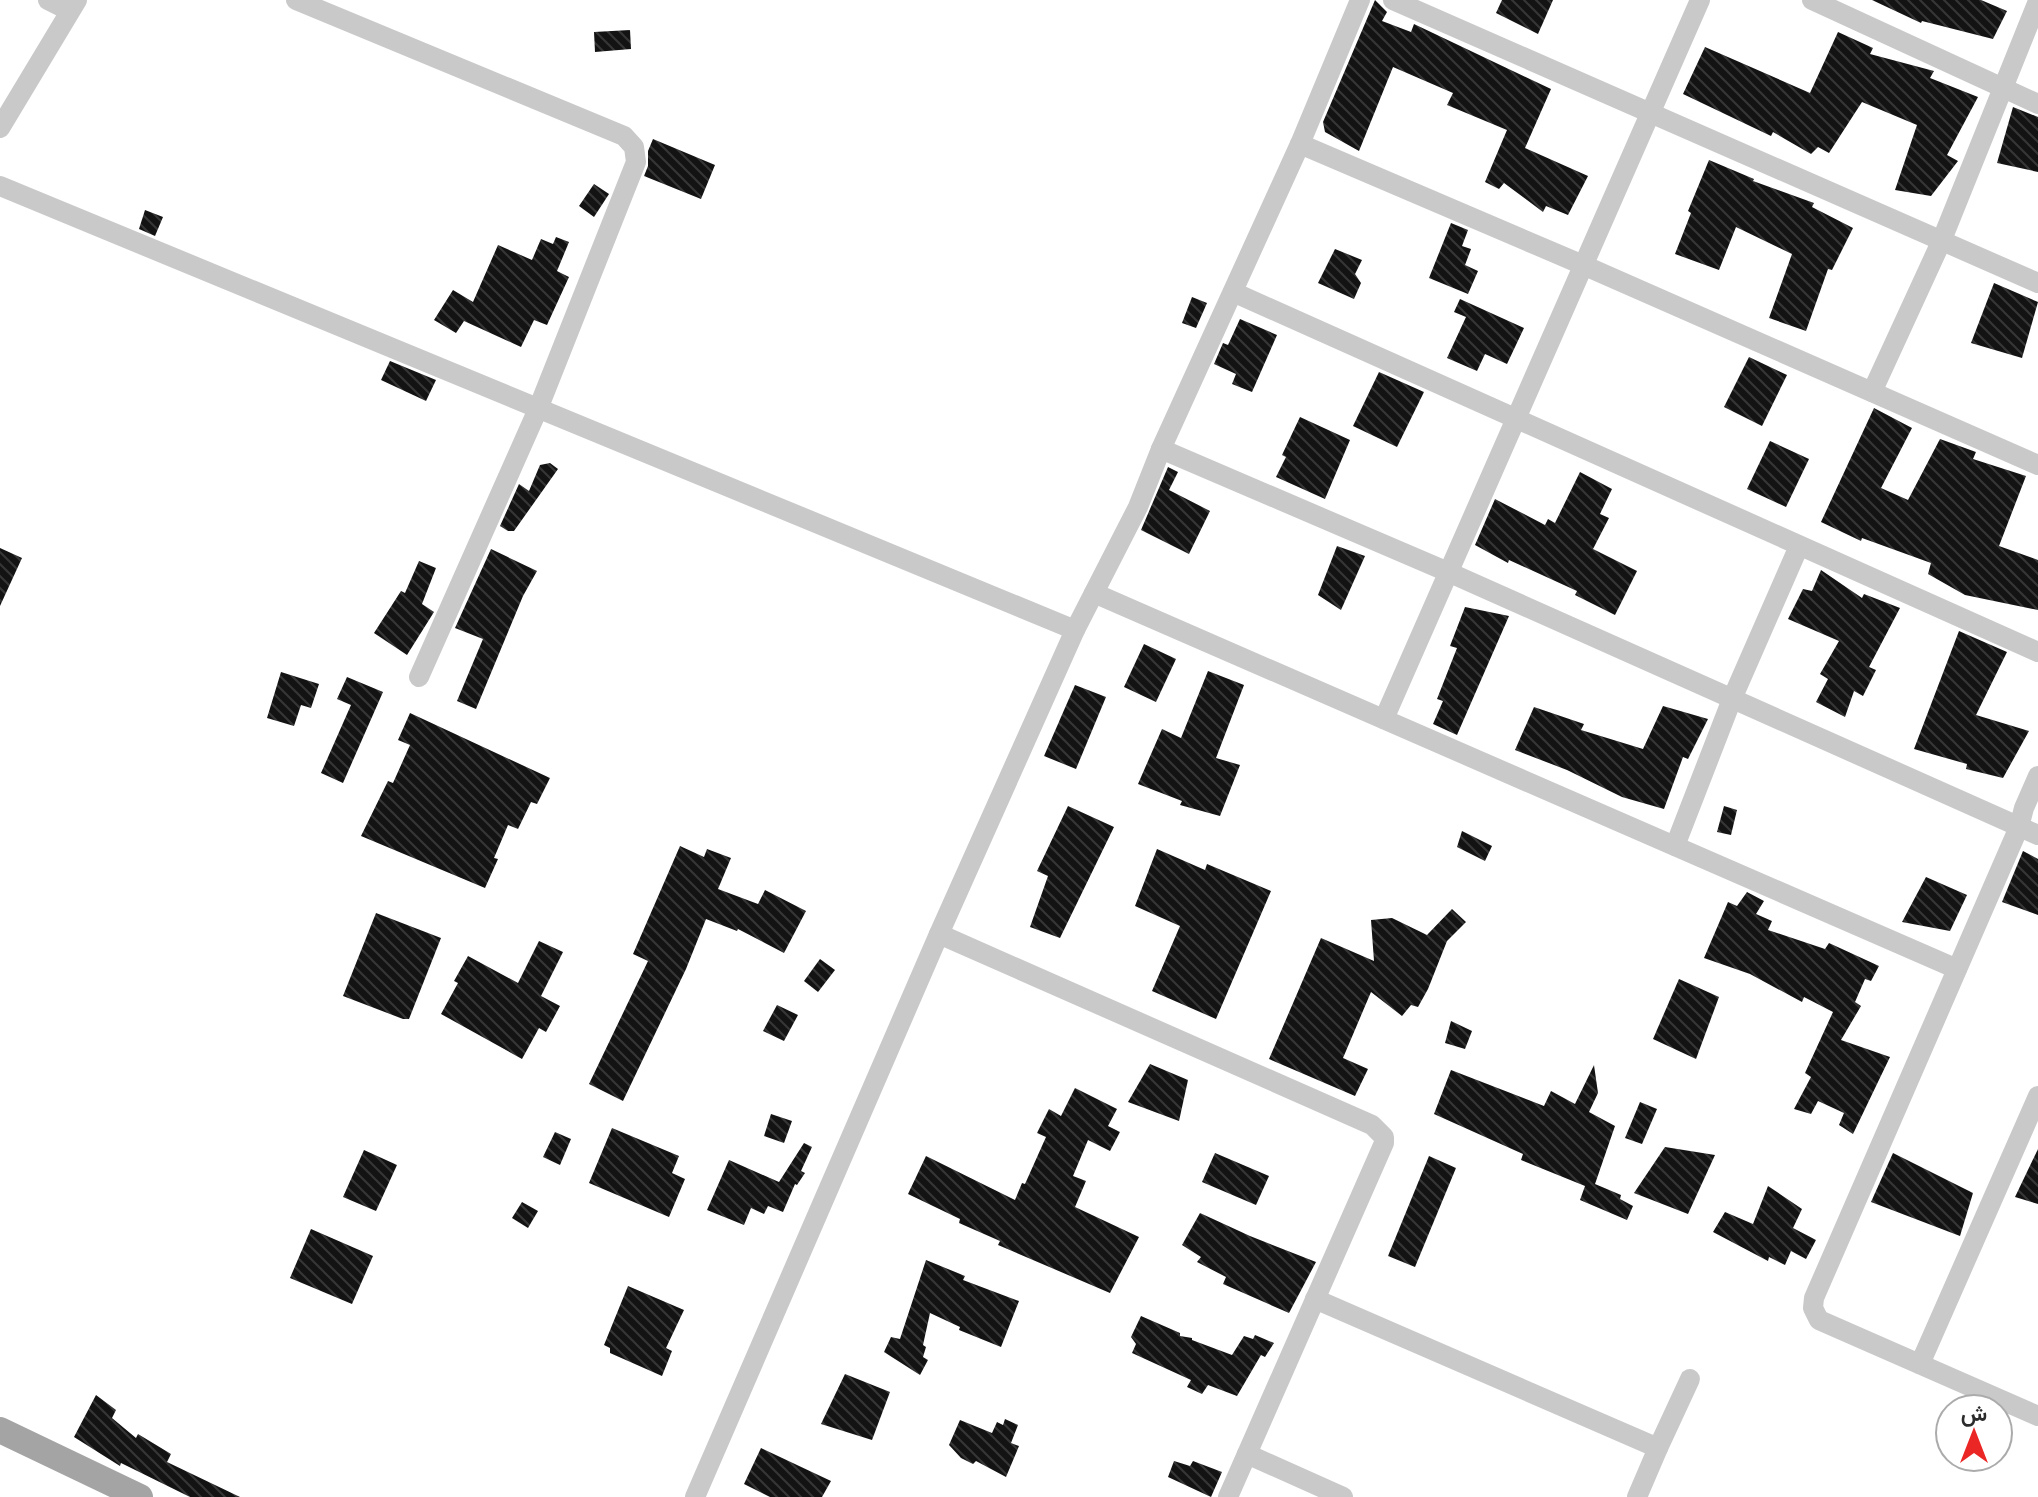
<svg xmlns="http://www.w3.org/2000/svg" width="2038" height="1497" font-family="'Exo 2',Vazirmatn,sans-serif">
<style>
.building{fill:url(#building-back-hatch)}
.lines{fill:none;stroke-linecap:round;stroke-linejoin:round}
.minor{stroke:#c9c9c9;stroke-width:20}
.major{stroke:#a4a4a4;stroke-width:26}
</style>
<defs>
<pattern id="building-back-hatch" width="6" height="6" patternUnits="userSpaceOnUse" patternTransform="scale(2)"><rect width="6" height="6" fill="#131313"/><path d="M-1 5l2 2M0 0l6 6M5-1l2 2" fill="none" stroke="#363636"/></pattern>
</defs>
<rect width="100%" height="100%" fill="#fff"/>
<!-- building -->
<g class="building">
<polygon points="1375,0 1387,12 1382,21 1411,32 1414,24 1551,89 1525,148 1588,176 1568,215 1546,206 1543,212 1504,183 1499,189 1485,182 1507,130 1447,105 1453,93 1393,67 1359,151 1325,132 1323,122"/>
<polygon points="1502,0 1553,0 1538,34 1496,13"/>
<polygon points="1872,0 1981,0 2007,11 1993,39 1922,21 1921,23"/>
<polygon points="630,30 631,49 595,52 594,32"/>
<polygon points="1838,32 1873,48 1870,54 1934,71 1930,78 1978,97 1947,155 1958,161 1931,196 1895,190 1917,125 1862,102 1829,153 1818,147 1811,154 1773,132 1771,136 1683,94 1705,47 1810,93"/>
<polygon points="2013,107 2038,117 2038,172 1997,163"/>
<polygon points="653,139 715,165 701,199 644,176 648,166 648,151"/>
<polygon points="1709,160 1754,179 1753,181 1814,203 1812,207 1853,228 1832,270 1828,269 1806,331 1769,318 1792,254 1736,227 1719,270 1675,254 1691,213 1688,211"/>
<polygon points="594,184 609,194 594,217 579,206"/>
<polygon points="145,210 163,217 155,236 139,229"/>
<polygon points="1451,223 1468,230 1462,246 1471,249 1465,265 1478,271 1468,294 1429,278"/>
<polygon points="556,237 569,242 557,271 569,277 547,325 534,320 521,347 464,321 456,333 434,320 453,290 473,302 498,245 532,260 541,239 553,244"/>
<polygon points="1335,249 1362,260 1355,274 1361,283 1354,299 1318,283"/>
<polygon points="1994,283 2038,302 2022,358 1971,343"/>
<polygon points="1192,297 1207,303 1196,328 1182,323"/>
<polygon points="1460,299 1524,328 1507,364 1485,354 1477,371 1447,358 1466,317 1454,312"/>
<polygon points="1240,319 1277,335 1252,392 1232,384 1236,374 1214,364 1223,343 1228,345"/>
<polygon points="1749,357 1787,375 1762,426 1724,407"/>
<polygon points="390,361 436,380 426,401 381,380"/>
<polygon points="1379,372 1424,392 1397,447 1353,426"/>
<polygon points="1874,408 1912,428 1881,488 1908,500 1940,439 1976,452 1973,459 2026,476 1999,546 2038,560 2038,610 1965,595 1928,574 1931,563 1862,538 1861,541 1821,522"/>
<polygon points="1300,417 1350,440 1325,499 1276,477 1286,457 1282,455"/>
<polygon points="1770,441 1809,459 1786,507 1747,489"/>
<polygon points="550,463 558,469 514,531 508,531 500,526 519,484 529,491 540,465"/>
<polygon points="1168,467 1178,472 1169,490 1210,511 1189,554 1141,530"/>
<polygon points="1580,472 1612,489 1600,514 1609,518 1593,549 1637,571 1615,615 1575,595 1577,591 1509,560 1508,563 1475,545 1495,499 1545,525 1548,519 1555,523"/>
<polygon points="1337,546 1365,556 1341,610 1318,595"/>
<polygon points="0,548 22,558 0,606"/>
<polygon points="491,549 537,571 523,596 476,709 457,701 483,639 455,628"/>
<polygon points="419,561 436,568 422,604 434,612 407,655 374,633 401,591 405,593"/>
<polygon points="1821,570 1862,598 1864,594 1900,608 1869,667 1876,670 1863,696 1854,691 1845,717 1816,702 1828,679 1820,674 1839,641 1788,619 1803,589 1812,591"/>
<polygon points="1465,607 1509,616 1457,735 1433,724 1443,701 1437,699 1457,648 1450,646"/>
<polygon points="1959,631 2007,652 1976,715 2029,731 2003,778 1966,769 1967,764 1914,749"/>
<polygon points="1144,644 1176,659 1156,702 1124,687"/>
<polygon points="1208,671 1244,685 1216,758 1240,765 1220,816 1180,805 1182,801 1138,784 1162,729 1181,738"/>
<polygon points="281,672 319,684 311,708 301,705 294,726 267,718"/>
<polygon points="347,677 383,692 343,783 321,773 351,705 337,699"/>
<polygon points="1075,685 1106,697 1076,769 1044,756"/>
<polygon points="1663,706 1708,719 1688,759 1683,757 1664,809 1622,797 1567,770 1515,750 1534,707 1584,724 1581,730 1643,749"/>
<polygon points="410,713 550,778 537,804 531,802 518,829 508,825 494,858 498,859 485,888 361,836 388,781 393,783 410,745 398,740"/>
<polygon points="1068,806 1114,827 1060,938 1030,927 1048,876 1037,871"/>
<polygon points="1724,806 1737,810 1731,835 1717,832"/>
<polygon points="1462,831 1492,846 1485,861 1457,847"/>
<polygon points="680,846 704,857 707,849 731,858 718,889 758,904 765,890 806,911 784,953 738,929 737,931 706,919 686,969 623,1101 589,1084 648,961 633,954"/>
<polygon points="1157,849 1205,870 1207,864 1271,891 1216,1019 1152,991 1180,926 1135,906"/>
<polygon points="2023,851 2038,859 2038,915 2002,902"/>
<polygon points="1926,877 1967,895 1950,931 1902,922"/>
<polygon points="1747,892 1764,901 1756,914 1772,921 1768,930 1825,949 1829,943 1879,966 1871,981 1865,979 1855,1002 1861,1006 1841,1040 1890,1057 1853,1134 1839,1125 1844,1113 1818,1101 1811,1114 1794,1109 1811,1077 1805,1073 1833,1012 1804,997 1802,1002 1750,974 1704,958 1728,902 1737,906"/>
<polygon points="1452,909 1466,922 1447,941 1428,989 1418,1007 1411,1005 1402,1016 1371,992 1343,1058 1368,1069 1355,1096 1269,1059 1321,938 1374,961 1371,920 1392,918 1427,935"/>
<polygon points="376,913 441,938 409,1019 403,1019 343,996"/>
<polygon points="539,941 563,952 541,996 560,1006 546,1032 539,1028 522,1059 441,1014 458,983 454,981 468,956 518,983"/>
<polygon points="820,959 835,970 818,992 804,981"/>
<polygon points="1679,979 1719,997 1696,1059 1653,1039"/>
<polygon points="777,1005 798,1015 784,1041 763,1031"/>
<polygon points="1451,1021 1472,1031 1465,1049 1445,1043"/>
<polygon points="1150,1064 1188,1080 1179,1121 1128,1102"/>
<polygon points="1594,1065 1598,1093 1589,1112 1615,1126 1595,1184 1621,1195 1620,1199 1633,1206 1627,1220 1580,1200 1585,1186 1521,1160 1523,1154 1434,1114 1451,1070 1544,1106 1551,1091 1575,1104"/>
<polygon points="1075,1088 1117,1109 1108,1126 1120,1132 1110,1151 1088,1140 1073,1176 1086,1181 1075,1207 1139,1237 1110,1293 998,1245 1000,1241 959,1223 960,1219 908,1194 926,1156 1015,1200 1022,1183 1025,1184 1046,1137 1037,1133 1049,1109 1061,1116"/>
<polygon points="1640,1102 1657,1109 1642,1144 1625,1138"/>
<polygon points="771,1114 792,1121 784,1143 764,1136"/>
<polygon points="612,1128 679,1156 672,1173 685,1179 669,1217 589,1183"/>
<polygon points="555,1132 571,1139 560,1165 543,1157"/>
<polygon points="804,1143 812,1147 801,1171 805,1173 797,1185 795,1184 783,1212 768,1206 764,1214 751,1208 744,1225 707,1210 729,1160 779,1182"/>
<polygon points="1665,1147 1715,1155 1688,1214 1634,1193"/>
<polygon points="2038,1149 2038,1204 2015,1197"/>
<polygon points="364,1150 397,1165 376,1211 343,1197"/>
<polygon points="1215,1153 1269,1176 1256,1205 1202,1182"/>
<polygon points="1893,1153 1973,1193 1960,1236 1871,1202"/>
<polygon points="1429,1156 1456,1168 1415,1267 1388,1256"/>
<polygon points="1768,1186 1802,1209 1793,1228 1816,1240 1806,1259 1791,1251 1785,1265 1769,1257 1768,1261 1713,1232 1725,1212 1753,1224"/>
<polygon points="522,1202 538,1211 528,1228 512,1218"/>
<polygon points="1200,1213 1250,1236 1316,1262 1289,1313 1223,1284 1226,1277 1197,1262 1201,1257 1182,1245"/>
<polygon points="311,1229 373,1256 352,1304 290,1278"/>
<polygon points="926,1260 965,1276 963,1280 1019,1301 1001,1347 959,1330 960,1327 930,1313 923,1345 926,1347 923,1357 928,1360 920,1375 884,1352 891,1337 900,1339"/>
<polygon points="628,1286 684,1310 666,1348 672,1351 662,1376 610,1353 610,1348 604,1345"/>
<polygon points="1141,1316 1180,1333 1180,1336 1192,1338 1192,1340 1232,1355 1244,1336 1253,1339 1255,1335 1274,1343 1265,1357 1261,1355 1237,1396 1208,1385 1202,1394 1187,1387 1191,1380 1132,1353 1136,1344 1131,1337"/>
<polygon points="845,1374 890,1392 872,1440 821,1424"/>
<polygon points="96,1395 116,1410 112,1418 136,1438 138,1434 171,1454 167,1462 240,1497 190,1497 121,1463 120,1466 74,1437"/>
<polygon points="1005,1419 1018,1425 1011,1443 1019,1446 1006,1477 976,1461 973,1464 961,1458 949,1445 960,1420 992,1433 997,1422 1003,1425"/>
<polygon points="761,1448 831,1481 822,1497 770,1497 744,1484"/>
<polygon points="1174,1461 1190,1466 1193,1461 1222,1472 1211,1497 1168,1477"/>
</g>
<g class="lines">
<!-- minor -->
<g class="minor">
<polyline points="48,0 70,11"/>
<polyline points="296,0 624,136 634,147 636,162 538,409 419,677"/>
<polyline points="1393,0 2038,283"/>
<polyline points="1812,0 2038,104"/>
<polyline points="0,128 77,0"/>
<polyline points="1300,144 1583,265 2038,465"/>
<polyline points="0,186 1075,630"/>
<polyline points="1233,292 2038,652"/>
<polyline points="1872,392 1941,242 2038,1"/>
<polyline points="1161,449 1448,572 2038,835"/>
<polyline points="1094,593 1957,969"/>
<polyline points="1384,719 1700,0"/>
<polyline points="2038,776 2024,808 2019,827 1814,1298 1813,1308 1819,1320 2038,1416"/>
<polyline points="1675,846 1732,699 1799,546"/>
<polyline points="939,934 1372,1125 1384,1137 1384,1143 1228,1497"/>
<polyline points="1315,1299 1658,1448 1637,1497"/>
<polyline points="1920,1364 2038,1096"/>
<polyline points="1658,1448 1690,1379"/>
<polyline points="1247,1454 1343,1497"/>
<polyline points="695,1497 939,934 1075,630 1138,507 1161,449 1300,144 1360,0"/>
</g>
<!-- major -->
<polyline class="major" points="0,1430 140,1497"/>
</g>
<!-- north arrow -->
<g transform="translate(1974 1433)"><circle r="38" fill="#ffffff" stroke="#ababab" stroke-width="2"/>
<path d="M0-6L14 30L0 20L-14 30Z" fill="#eb2726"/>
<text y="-12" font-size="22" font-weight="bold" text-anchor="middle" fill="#2c2c2c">ش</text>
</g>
</svg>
